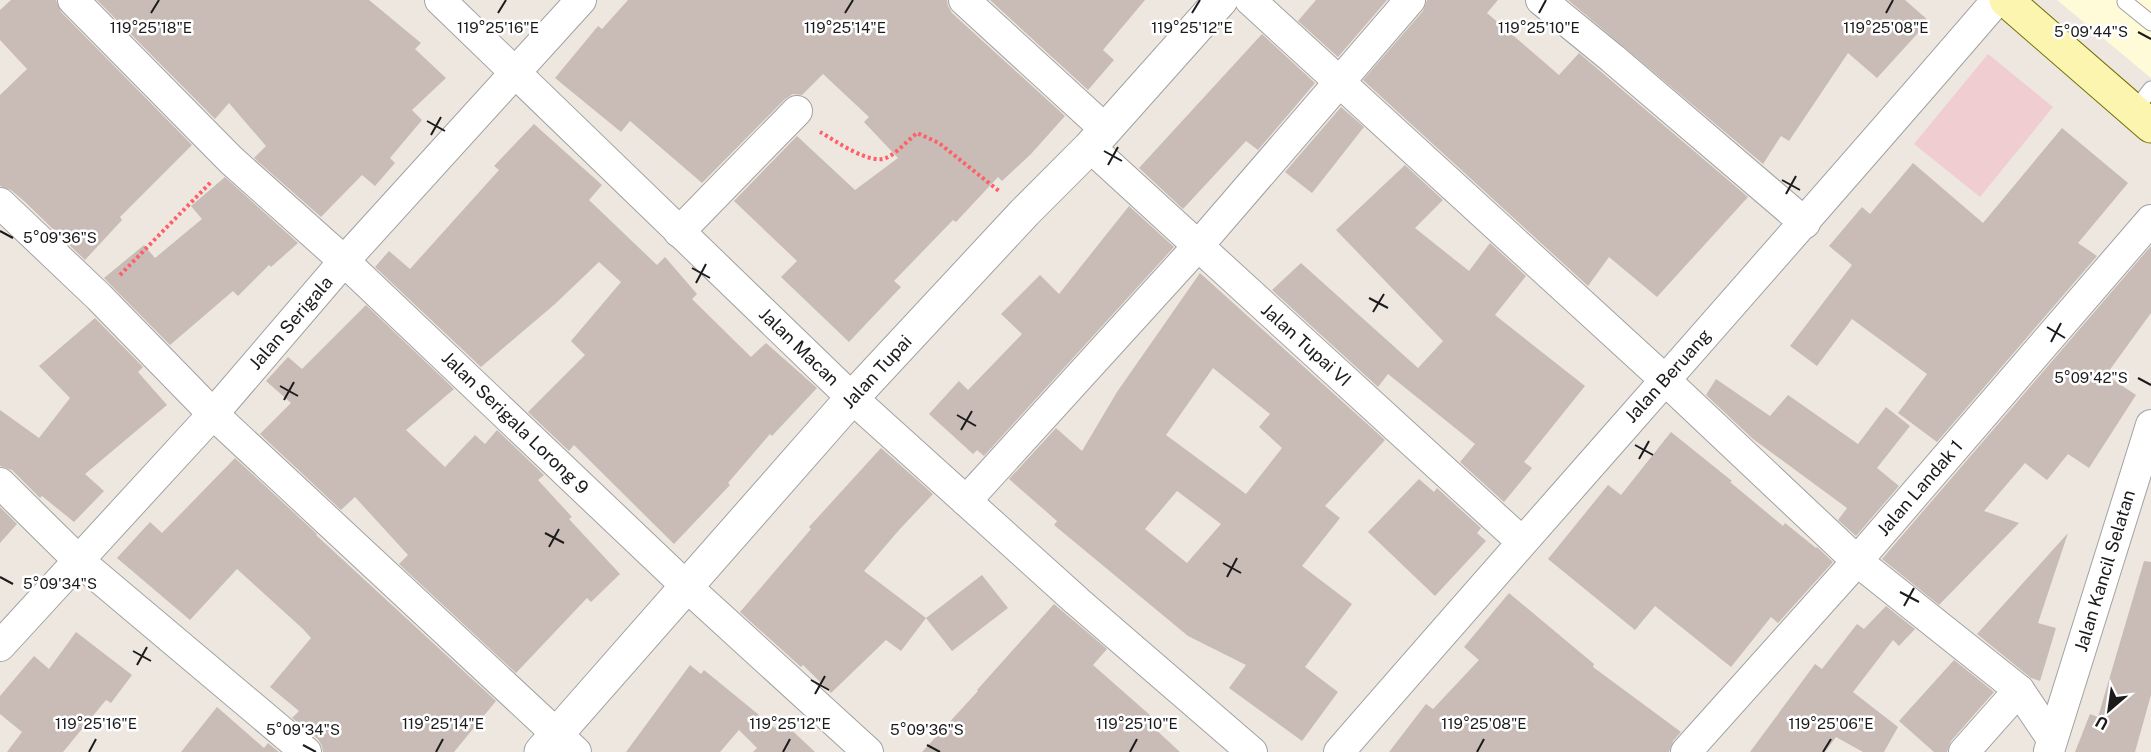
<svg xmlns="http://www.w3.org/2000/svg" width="2151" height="752" font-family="'Public Sans',sans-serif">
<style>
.commercial{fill:#efcdd1}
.education{fill:#fffad7}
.building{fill:#c9bcb6;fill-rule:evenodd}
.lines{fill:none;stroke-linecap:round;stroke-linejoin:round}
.service-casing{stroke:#a2a2a2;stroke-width:17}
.minor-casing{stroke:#a2a2a2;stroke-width:32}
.tertiary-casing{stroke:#a2a2a2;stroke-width:35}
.secondary-casing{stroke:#737001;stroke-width:35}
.path{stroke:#ff5f65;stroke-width:4;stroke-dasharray:3 3;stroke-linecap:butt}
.service{stroke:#fff;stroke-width:15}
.minor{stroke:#fff;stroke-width:30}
.tertiary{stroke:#fff;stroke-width:33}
.secondary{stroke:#fbf5af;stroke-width:33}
.ticks{fill:none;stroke:#1b1b1b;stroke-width:2}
.labels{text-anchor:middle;stroke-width:5;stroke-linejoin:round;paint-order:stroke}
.street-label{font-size:18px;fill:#1b1b1b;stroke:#fff}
.ticks-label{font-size:15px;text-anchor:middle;fill:#1b1b1b;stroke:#fff;stroke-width:5;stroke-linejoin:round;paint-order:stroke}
</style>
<rect width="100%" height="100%" fill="#ede7e0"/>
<!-- commercial -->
<polygon class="commercial" points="1988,54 2053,107 1980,197 1914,144"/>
<!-- education -->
<polygon class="education" points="2057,0 2151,0 2151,78"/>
<!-- building -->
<g class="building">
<polygon points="11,0 56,0 61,12 192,145 120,217 122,220 85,260 24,201 11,190 0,186 0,95 27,69 0,40 0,10"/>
<polygon points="97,0 369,0 421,43 415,49 446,78 412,110 422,120 390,158 395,163 375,186 362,175 321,217 254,158 266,146 229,103 215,119"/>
<polygon points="628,0 947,0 948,6 952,13 1065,116 1031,154 1002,181 998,177 956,222 953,220 894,281 901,287 849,342 781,277 797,261 734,201 797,136 855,190 898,158 864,122 869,117 823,74 802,95 793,94 785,99 702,183 630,121 621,132 555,78 598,26 602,29"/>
<polygon points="990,0 1145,0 1103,50 1114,60 1088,90"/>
<polygon points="1316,0 1387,0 1338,57 1298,21"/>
<polygon points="1427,0 1498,0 1487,13 1559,75 1579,53 1748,197 1657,297 1609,257 1588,286 1363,80 1423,11"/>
<polygon points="1568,0 1905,0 1929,21 1877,78 1848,53 1789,141 1781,136 1763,164"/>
<polygon points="1262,34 1315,83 1258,150 1246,141 1183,209 1139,168"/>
<polygon points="1341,107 1364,127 1312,193 1285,172"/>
<polygon points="534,124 602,185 589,200 657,265 665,257 697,294 692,299 751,357 766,343 817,388 772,436 770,434 728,483 730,485 674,544 574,445 569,451 528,412 585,355 571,341 621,282 599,262 555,304 481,367 375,267 389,251 410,269 499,170 494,166"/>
<polygon points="2062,128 2128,183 2078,243 2097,256 1937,442 1898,413 1927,374 1852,319 1817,366 1790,346 1852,265 1829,246 1862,207 1870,214 1913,163 1983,223"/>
<polygon points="1405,165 1443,200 1415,228 1469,271 1490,243 1526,276 1495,315 1585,386 1524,462 1532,468 1504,502 1460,462 1475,444 1388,374 1378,387 1272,290 1301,263 1418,368 1443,341 1336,230"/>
<polygon points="225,177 298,243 271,267 269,265 238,296 233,291 170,345 104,278 144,245 155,258 202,219 191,206"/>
<polygon points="1129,206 1174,247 984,456 977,450 973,454 929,414 959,381 968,390 1022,334 1001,314 1040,275 1059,294"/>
<polygon points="2151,246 2151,313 2106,375 2136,395 2089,468 2068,454 2047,480 2025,463 1984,511 2019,523 1939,605 1882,559"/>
<path d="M 1200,273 L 1385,440 L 1325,506 L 1340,518 L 1302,566 L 1352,604 L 1305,667 L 1338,692 L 1302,741 L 1229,688 L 1246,665 L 1188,636 L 1054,525 L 1057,521 L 1009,479 L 1056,428 L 1082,451 L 1117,392 ZM 1213,368 L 1270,414 L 1259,427 L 1282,448 L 1246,494 L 1166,435 ZM 1177,491 L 1221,524 L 1187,563 L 1145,529 Z"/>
<polygon points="366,305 454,389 406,430 445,467 475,435 485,444 497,430 544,475 538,480 572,517 569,519 620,574 591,602 587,598 516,673 399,564 408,555 355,497 341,510 260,434 291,403 266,381 288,357 302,369"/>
<polygon points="95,318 143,367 138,372 167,405 85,474 104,491 74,522 42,496 40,498 12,470 0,466 0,410 39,438 70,398 39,366"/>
<polygon points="1716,379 1770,416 1788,395 1858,444 1886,407 1910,426 1877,468 1899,486 1856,536 1838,520 1847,508 1753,439 1706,395"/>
<polygon points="1671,432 1732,481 1730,482 1783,526 1785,523 1816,548 1817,547 1833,562 1778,623 1771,617 1731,667 1655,606 1635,630 1548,559 1608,485 1621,495"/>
<polygon points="881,448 933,494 899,530 864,571 926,618 901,651 886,640 831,693 803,665 801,667 740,612 811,529 809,527"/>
<polygon points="235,458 317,534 316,535 496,701 454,752 323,752 322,746 318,739 292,718 299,711 270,687 311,638 303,629 237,569 190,620 117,558 150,522 162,533"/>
<polygon points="1419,479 1434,492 1437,488 1481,528 1477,533 1486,541 1435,596 1368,532"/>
<polygon points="0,507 17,524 0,543"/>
<polygon points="2068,533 2038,623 2056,628 2040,681 2031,678 1977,634"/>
<polygon points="2144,561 2151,562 2151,695 2135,752 2075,752 2090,714 2098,717"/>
<polygon points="982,575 1008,608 952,651 926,618"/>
<polygon points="1509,593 1594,664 1593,667 1681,732 1673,741 1669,752 1389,752 1426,704 1433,709 1479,660 1464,647"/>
<polygon points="1054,604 1107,649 1093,665 1159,723 1154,728 1180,752 922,752 978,691 977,690"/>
<polygon points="1886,606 1915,629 1899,646 1893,640 1853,692 1898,727 1884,752 1863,752 1836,737 1825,752 1750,752 1815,664 1822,669 1857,624 1864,629"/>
<polygon points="76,632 132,675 111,703 106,700 63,752 7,752 22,732 0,714 0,696 34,656 49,669"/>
<polygon points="1954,660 1994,692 1951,741 1947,752 1934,752 1899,721"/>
<polygon points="690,665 701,674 704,670 775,728 782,721 815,752 753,752 757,748 739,730 720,752 626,752"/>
<polygon points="217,707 264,748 268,743 279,752 181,752"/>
</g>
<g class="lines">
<!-- service casing -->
<g class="service-casing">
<g id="service">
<polyline points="2125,2 2151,23"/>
<polyline points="2134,111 2151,89"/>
</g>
</g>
<!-- minor casing -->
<g class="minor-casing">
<g id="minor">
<polyline points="73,0 231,160 344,261 686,586 868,752"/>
<polyline points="440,0 852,398 1077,601 1252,752"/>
<polyline points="964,0 1106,130"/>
<polyline points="1250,0 1664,379 1857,561 2019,690 2052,739"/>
<polyline points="1541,0 1612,58 1805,223"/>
<polyline points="1090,147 1522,542"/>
<polyline points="0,203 99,297 213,414 576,752"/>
<polyline points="679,232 797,111"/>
<polyline points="0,483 78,560 306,752"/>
<polyline points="966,501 1198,246 1410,0"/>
<polyline points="0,646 213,414 344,261 581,0"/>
<polyline points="2049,751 2151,425"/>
<path d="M 1339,752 C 1558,500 1780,252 1997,0"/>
<polyline points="1686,752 1857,561 2151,220"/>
<polyline points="1964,752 2019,690"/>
</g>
</g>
<!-- tertiary casing -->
<g class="tertiary-casing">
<polyline id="tertiary" points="541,752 852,398 1025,212 1090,147 1221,0"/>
</g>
<!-- secondary casing -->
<g class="secondary-casing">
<polyline id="secondary" points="2006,0 2151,126"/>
</g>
<!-- path -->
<g class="path">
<path d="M 820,132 C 835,140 871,167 888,157 C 899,151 908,140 917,133 L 939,143 L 999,191"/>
<polyline points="120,275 211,182"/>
</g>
<!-- service -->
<use href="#service" class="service"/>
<!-- minor -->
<use href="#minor" class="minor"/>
<!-- tertiary -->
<use href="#tertiary" class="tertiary"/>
<!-- secondary -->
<use href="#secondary" class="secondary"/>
</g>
<!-- ticks -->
<path class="ticks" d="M 151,13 L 159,0M 498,13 L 506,0M 845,13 L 853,0M 1192,13 L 1200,0M 1539,13 L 1546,0M 1886,13 L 1893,0M 2138,32 L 2151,39M 427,121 L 445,131M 431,135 L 441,117M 1104,151 L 1122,161M 1108,165 L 1118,147M 1782,180 L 1800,190M 1786,194 L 1796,176M 0,231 L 13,238M 692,268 L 710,278M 696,283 L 706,264M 1369,298 L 1388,308M 1373,312 L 1384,294M 2047,327 L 2065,338M 2051,342 L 2061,323M 2138,378 L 2151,385M 280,386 L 298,396M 284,400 L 294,382M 957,415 L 976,426M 961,430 L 972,411M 1635,445 L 1653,455M 1639,459 L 1649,441M 545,533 L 564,543M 549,547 L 559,529M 1223,563 L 1241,573M 0,577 L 13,584M 1227,577 L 1237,558M 1900,592 L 1919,602M 1904,606 L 1914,588M 133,651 L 151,661M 137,665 L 147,647M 811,680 L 829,690M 815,694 L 825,676M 303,745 L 316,752M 927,745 L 940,752M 89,752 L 96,739M 436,752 L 443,739M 783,752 L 790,739M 1130,752 L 1137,739M 1477,752 L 1484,739M 1823,752 L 1831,739"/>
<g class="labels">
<!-- street labels -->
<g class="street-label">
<text transform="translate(291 323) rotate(-49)" y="6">Jalan Serigala</text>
<text transform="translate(1306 345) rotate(42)" y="6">Jalan Tupai VI</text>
<text transform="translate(799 347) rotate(44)" y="6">Jalan Macan</text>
<text transform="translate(877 372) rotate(-47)" y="6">Jalan Tupai</text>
<text transform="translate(1668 376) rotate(-48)" y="6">Jalan Beruang</text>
<text transform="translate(515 423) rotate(44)" y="6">Jalan Serigala Lorong 9</text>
<text transform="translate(1920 488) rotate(-49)" y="6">Jalan Landak 1</text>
<text transform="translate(2105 571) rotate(-73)" y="6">Jalan Kancil Selatan</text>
</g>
</g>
<g class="ticks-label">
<text x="151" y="33">119°25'18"E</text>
<text x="498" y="33">119°25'16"E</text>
<text x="845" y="33">119°25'14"E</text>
<text x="1192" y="33">119°25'12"E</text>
<text x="1539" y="33">119°25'10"E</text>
<text x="1886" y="33">119°25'08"E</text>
<text x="2091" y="37">5°09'44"S</text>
<text x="60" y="243">5°09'36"S</text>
<text x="2091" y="383">5°09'42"S</text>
<text x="60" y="589">5°09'34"S</text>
<text x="96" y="729">119°25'16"E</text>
<text x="443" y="729">119°25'14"E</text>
<text x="790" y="729">119°25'12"E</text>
<text x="1137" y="729">119°25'10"E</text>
<text x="1484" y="729">119°25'08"E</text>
<text x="1831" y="729">119°25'06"E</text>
<text x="303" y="735">5°09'34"S</text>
<text x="927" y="735">5°09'36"S</text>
</g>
<!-- north arrow -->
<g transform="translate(2109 710) rotate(209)" stroke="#ffffff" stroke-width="4.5" paint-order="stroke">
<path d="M0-4.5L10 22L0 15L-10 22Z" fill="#1b1b1b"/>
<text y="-9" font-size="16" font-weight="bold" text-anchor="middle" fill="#1b1b1b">U</text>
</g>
</svg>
